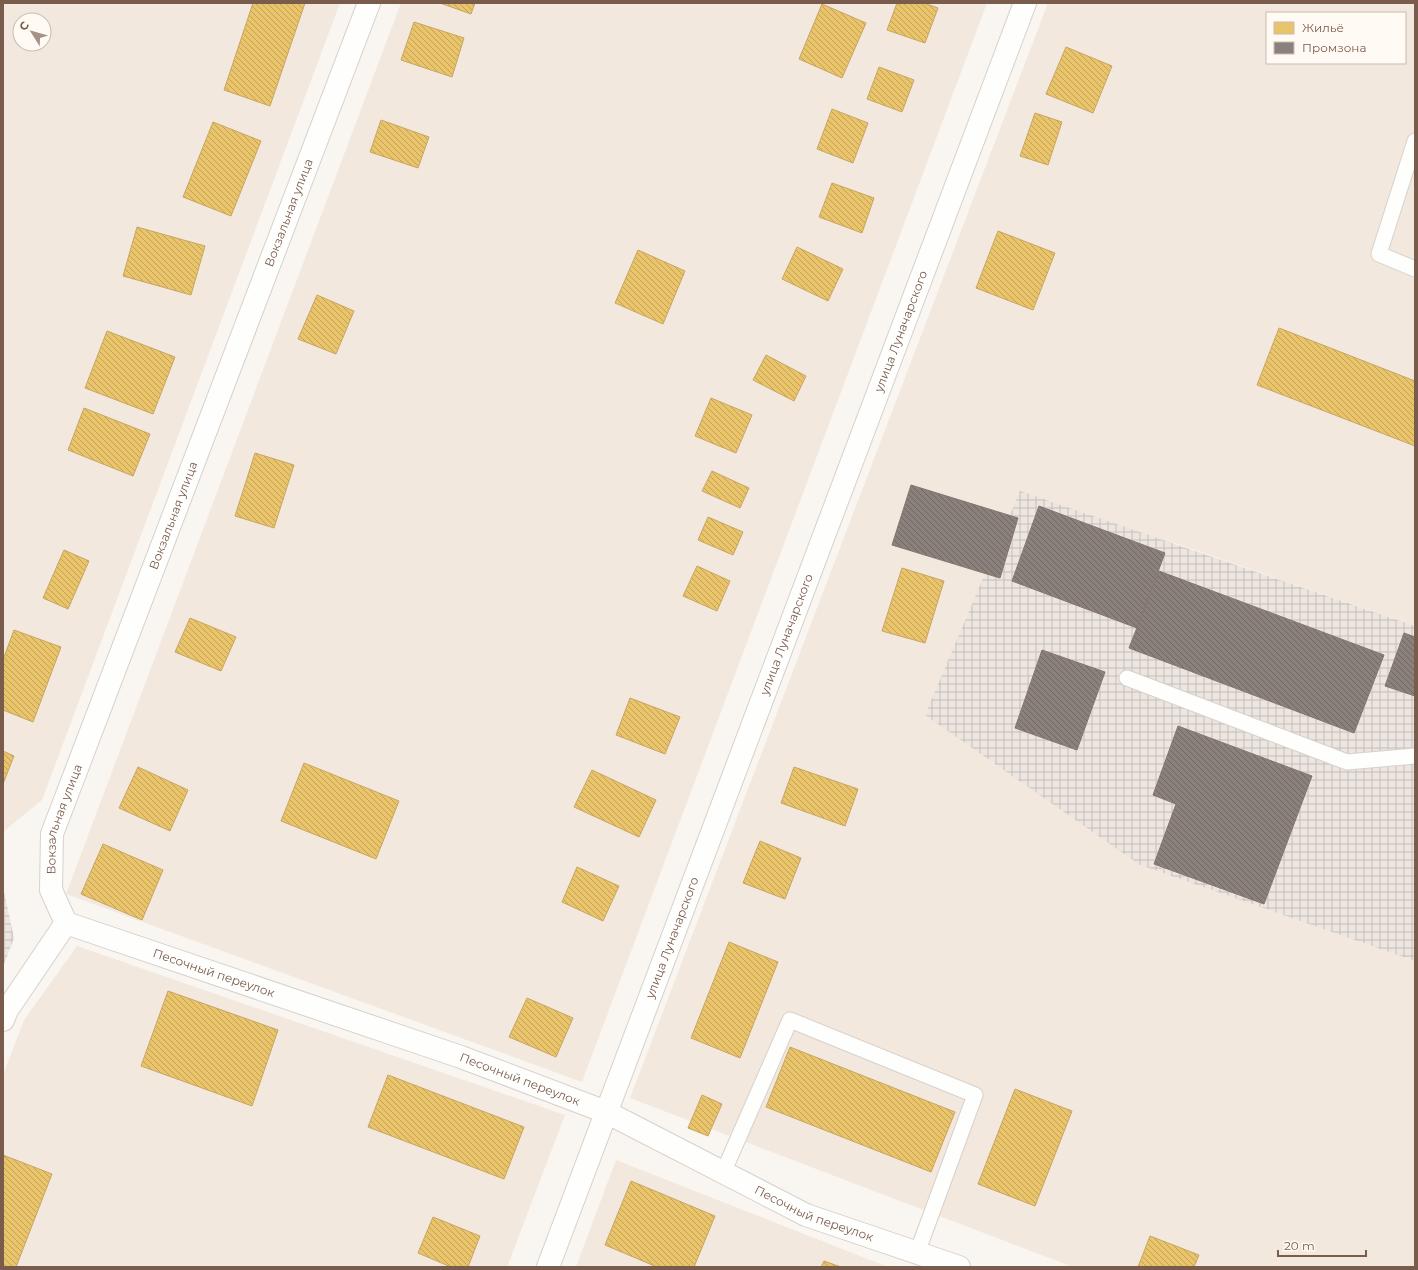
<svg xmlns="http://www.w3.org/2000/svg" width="1418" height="1270" font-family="Montserrat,sans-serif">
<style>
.residential{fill:#f2e8de;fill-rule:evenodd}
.industrial{fill:url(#industrial-grid)}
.homes{fill:url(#homes-back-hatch);stroke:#c8a561}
.industry{fill:url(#industry-back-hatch);stroke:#85766e}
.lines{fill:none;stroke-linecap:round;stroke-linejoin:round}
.service-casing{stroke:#d7d1cb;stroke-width:17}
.minor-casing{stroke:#d7d1cb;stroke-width:24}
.service{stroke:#fefefd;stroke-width:15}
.minor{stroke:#fefefd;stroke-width:22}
.labels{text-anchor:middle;stroke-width:4;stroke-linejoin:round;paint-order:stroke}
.street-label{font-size:12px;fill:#7a5c4d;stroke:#fffaf3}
</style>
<defs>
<pattern id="industrial-grid" width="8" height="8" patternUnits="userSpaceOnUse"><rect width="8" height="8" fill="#ede5e0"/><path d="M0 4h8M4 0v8" fill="none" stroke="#c5bdb8"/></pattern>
<pattern id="homes-back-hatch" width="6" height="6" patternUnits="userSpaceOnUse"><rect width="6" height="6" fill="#e9c46a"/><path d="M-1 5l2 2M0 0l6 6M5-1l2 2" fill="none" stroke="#c2a259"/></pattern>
<pattern id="industry-back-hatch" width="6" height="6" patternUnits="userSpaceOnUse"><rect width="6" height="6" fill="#8a817c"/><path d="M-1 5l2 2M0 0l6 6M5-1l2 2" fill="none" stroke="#716863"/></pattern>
</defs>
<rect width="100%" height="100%" fill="#f9f5f0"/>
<!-- residential -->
<g class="residential">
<path d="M 3,3 L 340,3 L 42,800 L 3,832 ZM 20,20 L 44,20 L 44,44 L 20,44 Z"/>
<polygon points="401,3 987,3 582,1082 66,894"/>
<path d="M 1048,3 L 1415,3 L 1415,626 L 1172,542 L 1140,865 L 1415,961 L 1415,1267 L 1073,1267 L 630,1098 ZM 1267,13 L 1405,13 L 1405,63 L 1267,63 Z"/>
<polygon points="77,946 565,1115 507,1267 3,1267 3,1075 24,1020"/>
<polygon points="616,1160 888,1267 576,1267"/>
</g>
<!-- industrial -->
<g class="industrial">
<polygon points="1020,491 1415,626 1415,961 1140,865 925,715"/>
<polygon points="3,887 14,938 3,967"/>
</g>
<!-- homes -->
<g class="homes">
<polygon points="253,3 305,3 270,106 224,90"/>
<polygon points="440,3 475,3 471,14"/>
<polygon points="897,3 924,3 938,8 925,43 887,30"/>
<polygon points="822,4 866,23 842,78 799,59"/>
<polygon points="414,22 464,38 452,77 401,60"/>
<polygon points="1066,47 1112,66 1093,113 1046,94"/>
<polygon points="879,67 914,80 902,112 867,99"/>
<polygon points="832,109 868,123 853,163 817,149"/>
<polygon points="1035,113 1062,122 1048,165 1020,156"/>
<polygon points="381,120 429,137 418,168 370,152"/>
<polygon points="213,122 261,141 231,216 183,197"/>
<polygon points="832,183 874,198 862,233 819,217"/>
<polygon points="137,227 205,246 191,295 123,276"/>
<polygon points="998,231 1055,253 1033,310 976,288"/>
<polygon points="797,247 843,269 828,301 782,279"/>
<polygon points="638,250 685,271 663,324 615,303"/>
<polygon points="317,295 354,311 336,354 298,339"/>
<polygon points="1279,328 1415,381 1415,446 1257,385"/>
<polygon points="107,331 175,357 153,414 85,388"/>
<polygon points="766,355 806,376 794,401 753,380"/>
<polygon points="711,398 752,415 736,453 695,436"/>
<polygon points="84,408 150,434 133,476 68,450"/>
<polygon points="255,453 294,465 274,528 235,516"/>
<polygon points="712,471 749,488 740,508 702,491"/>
<polygon points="708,517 743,532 733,555 698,540"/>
<polygon points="64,550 89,561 68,609 43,598"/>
<polygon points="697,566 730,581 717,611 683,596"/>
<polygon points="902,568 944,581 925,643 882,631"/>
<polygon points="190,618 236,637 221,671 175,652"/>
<polygon points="14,630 61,647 33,722 3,710 3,660"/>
<polygon points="630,698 680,717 665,754 616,735"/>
<polygon points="3,751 14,756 3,784"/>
<polygon points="304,763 399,801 376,859 281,821"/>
<polygon points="138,767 188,790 170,831 119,808"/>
<polygon points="794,767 858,789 845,826 781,803"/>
<polygon points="592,770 656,800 639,837 574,807"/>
<polygon points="760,841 801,858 785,899 743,883"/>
<polygon points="103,844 163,870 142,920 81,894"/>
<polygon points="577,867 619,886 603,921 562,902"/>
<polygon points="729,942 778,962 740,1058 691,1038"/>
<polygon points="168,991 278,1030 252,1106 141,1066"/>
<polygon points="527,998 573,1018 556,1057 509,1037"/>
<polygon points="790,1047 955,1112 931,1172 766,1107"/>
<polygon points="388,1075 524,1127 504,1179 368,1127"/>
<polygon points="1015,1089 1072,1111 1035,1206 978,1184"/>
<polygon points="702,1095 722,1104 708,1136 688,1128"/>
<polygon points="3,1155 52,1174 16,1267 3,1267"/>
<polygon points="631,1181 715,1216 694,1267 657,1267 605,1245"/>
<polygon points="433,1217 480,1236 468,1267 451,1267 418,1253"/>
<polygon points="1150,1236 1199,1255 1194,1267 1138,1267"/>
<polygon points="824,1261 841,1267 821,1267"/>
</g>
<!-- industry -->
<g class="industry">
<polygon points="911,485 1018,518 1000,578 892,545"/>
<polygon points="1039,506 1165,553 1137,628 1012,581"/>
<polygon points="1159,571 1384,655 1354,733 1129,648"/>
<polygon points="1404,633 1415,637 1415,696 1385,686"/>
<polygon points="1042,650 1105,672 1077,750 1015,728"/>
<polygon points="1178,726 1312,776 1264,904 1154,864 1176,804 1153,795"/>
</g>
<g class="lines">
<!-- service casing -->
<g class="service-casing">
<g id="service">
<polyline points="1415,141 1379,254 1415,269"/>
<polyline points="1127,678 1347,762 1415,756"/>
<polyline points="723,1173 790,1020 975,1095 917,1253"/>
</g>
</g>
<!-- minor casing -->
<g class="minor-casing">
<g id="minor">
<path id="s1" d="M 66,923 L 461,1057 L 606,1112 L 806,1215 L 959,1267"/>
<path id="s2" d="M 3,1020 L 7,1010 L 66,923 L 51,890 L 52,834 L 369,3"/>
<path id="s3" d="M 548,1267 L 1025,3"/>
</g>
</g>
<!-- service -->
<use href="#service" class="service"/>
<!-- minor -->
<use href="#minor" class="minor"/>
</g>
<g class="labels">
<!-- street labels -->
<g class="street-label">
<text dy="4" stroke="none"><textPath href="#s2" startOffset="873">Вокзальная улица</textPath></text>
<text dy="4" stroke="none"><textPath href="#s3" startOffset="1000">улица Луначарского</textPath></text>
<text dy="4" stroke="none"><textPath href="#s2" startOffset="549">Вокзальная улица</textPath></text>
<text dy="4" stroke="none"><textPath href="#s3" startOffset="676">улица Луначарского</textPath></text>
<text dy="4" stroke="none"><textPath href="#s2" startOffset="225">Вокзальная улица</textPath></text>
<text dy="4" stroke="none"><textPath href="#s3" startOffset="352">улица Луначарского</textPath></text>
<text dy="4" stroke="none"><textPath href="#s1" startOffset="156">Песочный переулок</textPath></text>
<text dy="4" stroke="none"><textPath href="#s1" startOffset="480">Песочный переулок</textPath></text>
<text dy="4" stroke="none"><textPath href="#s1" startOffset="804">Песочный переулок</textPath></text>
</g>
</g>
<!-- border -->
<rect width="1418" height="1270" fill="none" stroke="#7a5c4d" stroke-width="8"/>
<!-- legend -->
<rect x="1266" y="12" width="140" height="52" fill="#fffaf3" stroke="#cabbb1"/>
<rect x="1274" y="22" width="20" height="12" fill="#e9c46a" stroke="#cabbb1"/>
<text x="1302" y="32" font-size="12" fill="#7a5c4d">Жильё</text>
<rect x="1274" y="42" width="20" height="12" fill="#8a817c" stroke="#cabbb1"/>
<text x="1302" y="52" font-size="12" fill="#7a5c4d">Промзона</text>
<!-- north arrow -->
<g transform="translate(32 32) rotate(307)"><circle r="19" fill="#fffaf3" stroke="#cabbb1"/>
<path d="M0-3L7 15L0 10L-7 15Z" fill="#a69286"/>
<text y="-6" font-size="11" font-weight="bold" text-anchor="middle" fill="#7a5c4d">С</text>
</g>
<!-- scale -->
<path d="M1278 1250v6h88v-6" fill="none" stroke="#7a5c4d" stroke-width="2"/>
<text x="1284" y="1250" font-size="12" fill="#7a5c4d" stroke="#fffaf3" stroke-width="3" paint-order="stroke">20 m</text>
</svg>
